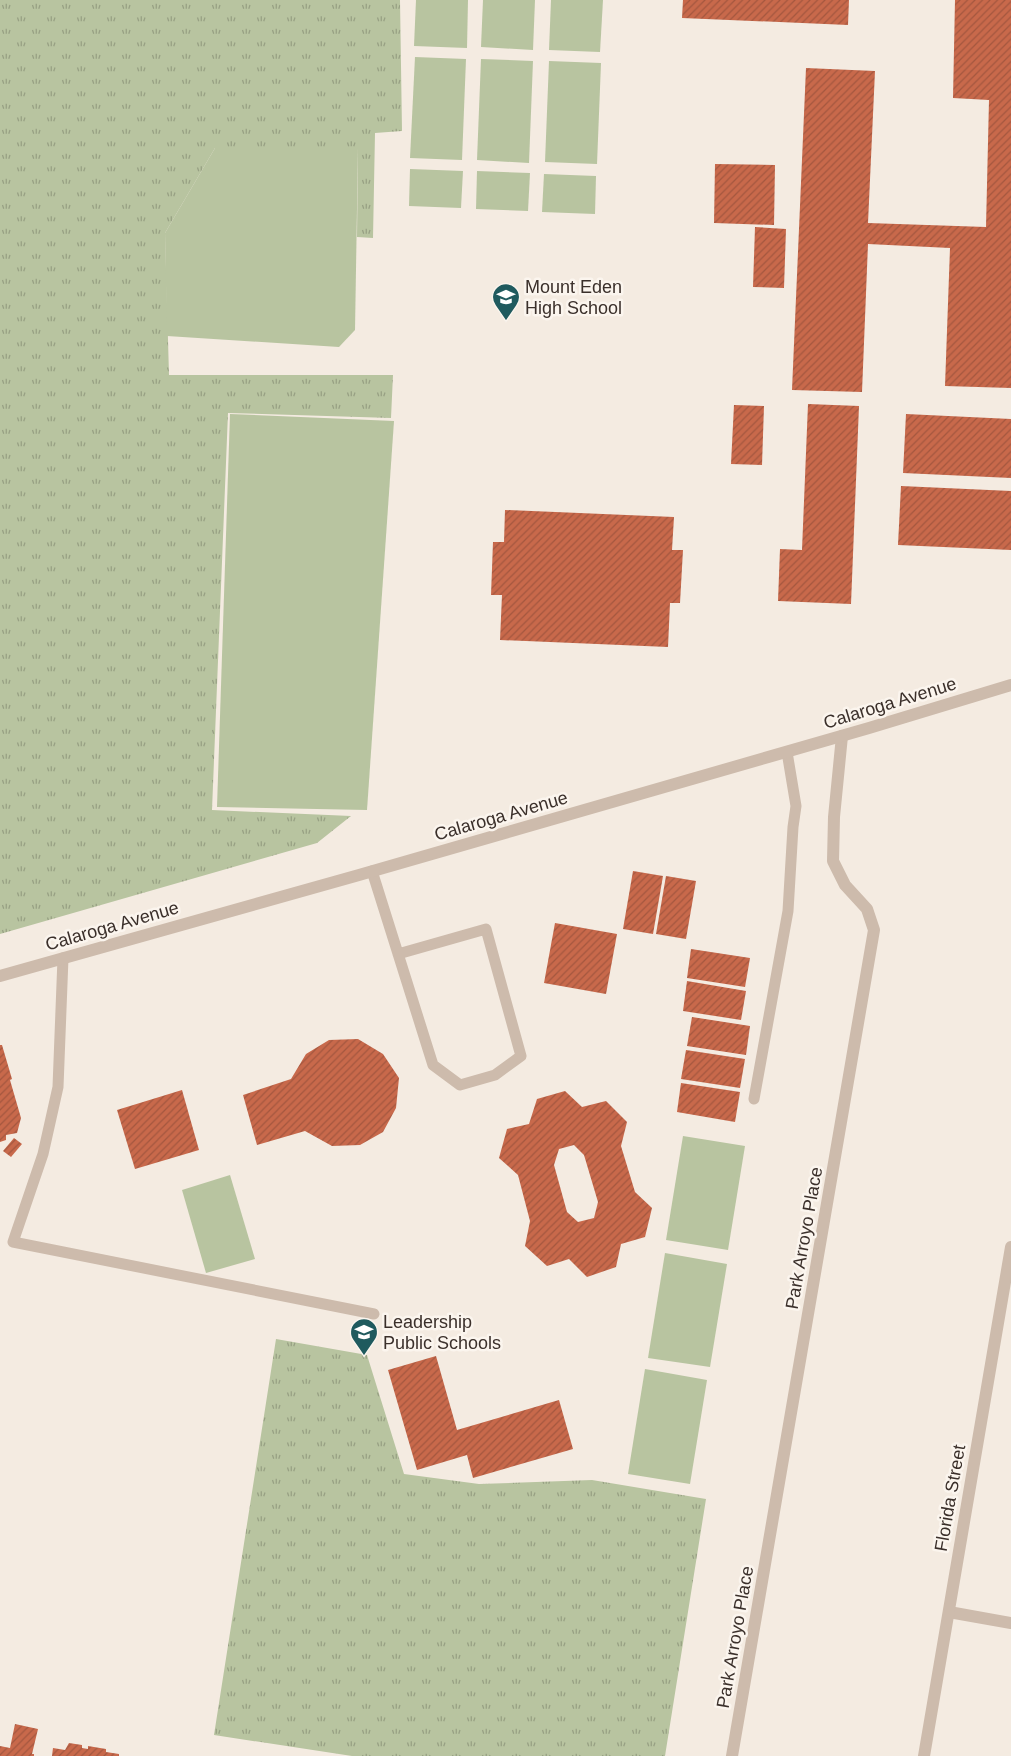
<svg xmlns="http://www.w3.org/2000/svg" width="1011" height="1756" font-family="Arial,sans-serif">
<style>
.grass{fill:url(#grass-tufts)}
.garden{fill:#b8c4a0}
.building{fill:url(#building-hatch);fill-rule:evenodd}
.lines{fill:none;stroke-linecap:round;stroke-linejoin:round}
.service{stroke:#cdbbac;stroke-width:11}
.minor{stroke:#cdbbac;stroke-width:12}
.tertiary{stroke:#cdbbac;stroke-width:12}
.labels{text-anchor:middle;stroke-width:5;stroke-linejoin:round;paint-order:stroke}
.poi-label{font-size:18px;fill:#3b302b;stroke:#fbf5ee;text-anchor:start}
.street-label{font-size:18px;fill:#3b302b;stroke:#fbf5ee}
</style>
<defs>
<pattern id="grass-tufts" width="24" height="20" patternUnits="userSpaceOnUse" patternTransform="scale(1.25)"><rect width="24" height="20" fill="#b8c4a0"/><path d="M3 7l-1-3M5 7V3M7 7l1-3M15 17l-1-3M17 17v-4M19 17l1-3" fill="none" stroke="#97a083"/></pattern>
<pattern id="building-hatch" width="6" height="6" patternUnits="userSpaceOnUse" patternTransform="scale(1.25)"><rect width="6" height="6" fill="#c8694b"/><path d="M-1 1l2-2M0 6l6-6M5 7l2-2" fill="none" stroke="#a4573f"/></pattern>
</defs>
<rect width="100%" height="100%" fill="#f4ebe1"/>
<!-- grass -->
<g class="grass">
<polygon points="0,0 400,0 402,131 375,133 373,238 357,237 358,148 215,148 165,233 169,375 393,375 391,418 228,413 212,810 351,816 317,843 0,934"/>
<polygon points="276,1339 367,1355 404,1474 479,1484 592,1480 706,1499 665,1756 352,1756 214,1735"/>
</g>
<!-- garden -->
<g class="garden">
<polygon points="416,0 468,0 467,48 414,46"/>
<polygon points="483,0 535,0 533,50 481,47"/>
<polygon points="551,0 603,0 600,52 549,50"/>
<polygon points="415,57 466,59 462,160 410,158"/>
<polygon points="481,59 533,61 529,163 477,160"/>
<polygon points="549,61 601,63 597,164 545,162"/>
<polygon points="215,148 358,148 355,330 339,347 167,336 165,233"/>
<polygon points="410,169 463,171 461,208 409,206"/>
<polygon points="477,171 530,173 528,211 476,209"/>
<polygon points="544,174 596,176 595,214 542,212"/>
<polygon points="230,414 394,421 367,810 217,807"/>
<polygon points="683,1136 745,1146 728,1250 666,1240"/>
<polygon points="230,1175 255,1259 206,1273 182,1190"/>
<polygon points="665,1253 727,1264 710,1367 648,1358"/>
<polygon points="645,1369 707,1380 690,1484 628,1474"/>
</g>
<!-- building -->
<g class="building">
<polygon points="683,0 849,0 848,25 682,18"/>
<polygon points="955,0 1011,0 1011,388 945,386 950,248 868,244 862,392 792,390 806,68 875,71 868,223 986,227 989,100 953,98"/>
<polygon points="715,164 775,165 774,225 714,223"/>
<polygon points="755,227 786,229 784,288 753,287"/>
<polygon points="808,404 859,406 851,604 778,601 780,549 802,550"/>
<polygon points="734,405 764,406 762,465 731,464"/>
<polygon points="906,414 1011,419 1011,478 903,473"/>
<polygon points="901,486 1011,491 1011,550 898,545"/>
<polygon points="505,510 674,517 672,550 683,550 680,603 670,603 668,647 500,640 502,595 491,595 493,542 504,542"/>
<polygon points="633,871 663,876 653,934 623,929"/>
<polygon points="666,876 696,881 686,939 656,934"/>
<polygon points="555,923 617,934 606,994 544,983"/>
<polygon points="691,949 750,958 745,987 687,978"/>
<polygon points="687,981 746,991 741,1020 683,1011"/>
<polygon points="692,1017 750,1026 746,1055 687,1046"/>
<polygon points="358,1039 383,1054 399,1078 396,1108 383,1132 360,1145 332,1146 305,1131 257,1145 243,1095 291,1079 306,1054 329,1040"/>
<polygon points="0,1045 2,1045 12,1079 10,1080 21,1118 17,1133 6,1135 6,1140 0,1142"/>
<polygon points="686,1050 745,1059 740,1088 681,1079"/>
<polygon points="681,1083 740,1092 735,1122 677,1112"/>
<polygon points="182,1090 199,1150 135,1169 117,1110"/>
<path d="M 565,1091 L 582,1107 L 606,1101 L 627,1122 L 621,1146 L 635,1192 L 652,1208 L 645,1237 L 621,1244 L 616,1267 L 587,1277 L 569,1259 L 547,1266 L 525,1246 L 530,1221 L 518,1175 L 499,1158 L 507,1129 L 529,1124 L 537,1099 ZM 574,1145 L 584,1155 L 598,1202 L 594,1218 L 578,1222 L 567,1212 L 554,1165 L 559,1149 Z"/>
<polygon points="14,1138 22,1144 11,1157 3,1151"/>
<polygon points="436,1356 457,1430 559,1400 573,1449 473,1478 467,1455 417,1470 388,1370"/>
<polygon points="15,1724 38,1729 32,1754 34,1754 34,1756 0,1756 0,1746 10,1748"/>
<polygon points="69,1743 82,1745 82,1748 88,1749 88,1746 106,1749 106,1752 119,1754 119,1756 52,1756 53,1748 65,1750"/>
</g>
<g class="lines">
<!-- service -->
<g class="service">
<polyline points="372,871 433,1065 460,1085 495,1075 521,1056 486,929 398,954"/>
<polyline points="63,958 58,1087 43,1154 13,1242 374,1314"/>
<polyline points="754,1099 788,911 793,827 796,806 787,752"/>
</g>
<!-- minor -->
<g class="minor">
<polyline points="949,1612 1011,1623"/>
<polyline points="732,1756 874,930 867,909 845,885 833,861 834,817 842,736"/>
<polyline points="924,1756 1011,1247"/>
</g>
<!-- tertiary -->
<polyline class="tertiary" points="0,976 359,875 869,728 1011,685"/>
</g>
<!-- icons -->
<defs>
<g id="school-pin" transform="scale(1.4375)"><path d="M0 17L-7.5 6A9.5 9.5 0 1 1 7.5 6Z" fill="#1f5a5e" stroke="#fbf5ee"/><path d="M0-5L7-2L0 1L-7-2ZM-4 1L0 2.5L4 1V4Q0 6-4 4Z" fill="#fff"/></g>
</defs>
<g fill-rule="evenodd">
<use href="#school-pin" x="506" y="297"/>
<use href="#school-pin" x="364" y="1332"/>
</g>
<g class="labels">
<!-- poi labels -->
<g class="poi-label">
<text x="525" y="293">Mount Eden<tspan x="525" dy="21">High School</tspan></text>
<text x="383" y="1328">Leadership<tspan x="383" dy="21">Public Schools</tspan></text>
</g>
<!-- street labels -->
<g class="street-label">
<text transform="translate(890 703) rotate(-17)" y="6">Calaroga Avenue</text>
<text transform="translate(501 816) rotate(-16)" y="6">Calaroga Avenue</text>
<text transform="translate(112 926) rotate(-16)" y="6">Calaroga Avenue</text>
<text transform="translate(804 1238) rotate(-80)" y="6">Park Arroyo Place</text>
<text transform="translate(950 1498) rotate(-80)" y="6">Florida Street</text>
<text transform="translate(735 1637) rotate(-80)" y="6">Park Arroyo Place</text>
</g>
</g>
</svg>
